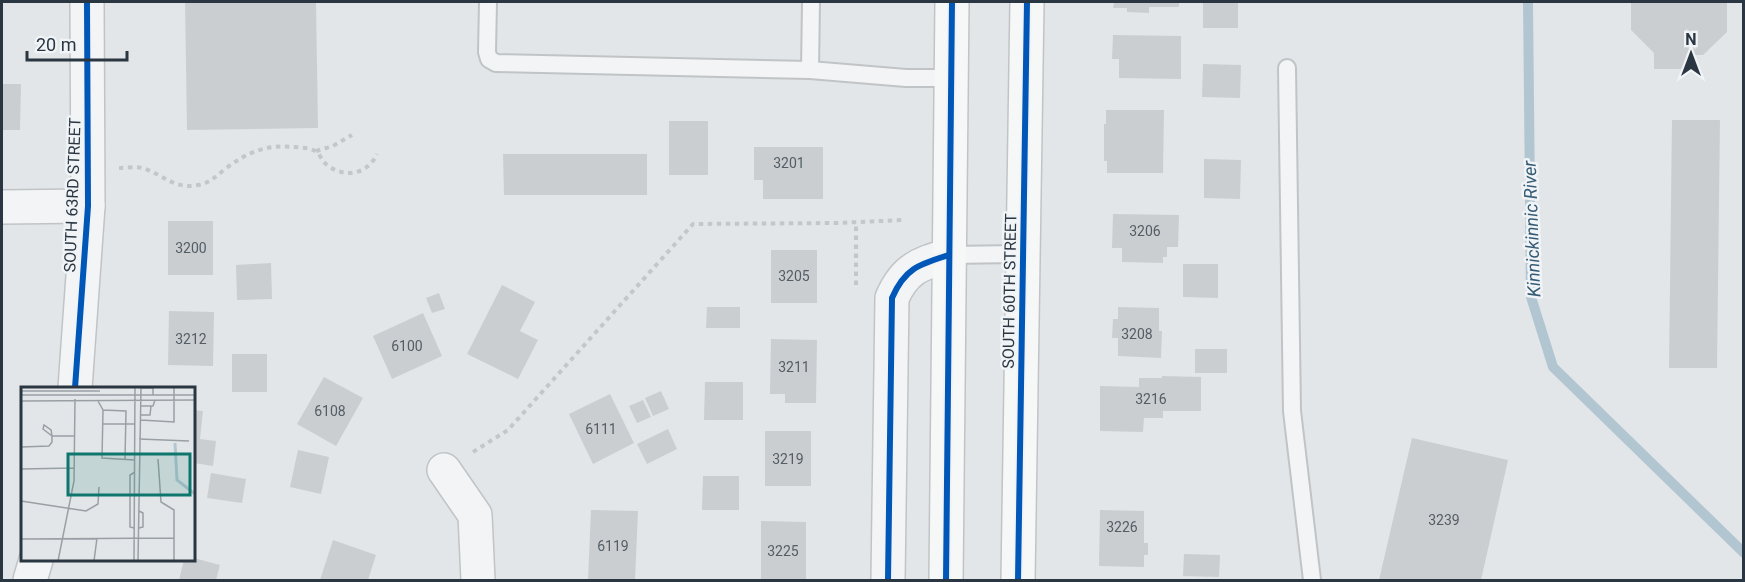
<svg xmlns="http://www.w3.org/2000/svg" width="1745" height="582" font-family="Roboto,sans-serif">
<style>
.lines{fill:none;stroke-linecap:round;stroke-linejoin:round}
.stream{stroke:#b2c6d2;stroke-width:10}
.building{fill:#cbced0}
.lane-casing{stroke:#c1c4c6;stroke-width:20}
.street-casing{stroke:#c1c4c6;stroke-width:36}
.secondary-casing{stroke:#c1c4c6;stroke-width:36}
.path{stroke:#c4c7ca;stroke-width:4;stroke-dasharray:4.5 4.5;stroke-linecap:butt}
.lane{stroke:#f2f4f5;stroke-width:16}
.street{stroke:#f2f4f5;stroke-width:33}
.secondary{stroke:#f6f7f7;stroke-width:33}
.cycleway-casing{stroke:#f1f4f7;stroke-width:10}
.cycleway{stroke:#0057b8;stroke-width:6}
.labels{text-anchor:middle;stroke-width:5;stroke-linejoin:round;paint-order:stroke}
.number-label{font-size:14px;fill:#535d66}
.street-label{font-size:16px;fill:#2a3641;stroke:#f1f4f7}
.water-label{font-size:18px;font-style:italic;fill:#355b74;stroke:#f1f4f7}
.inset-river{fill:none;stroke:#b2c6d2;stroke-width:3}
.inset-road{fill:none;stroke:#99a0a5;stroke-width:1.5}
.view{fill:#0f766e;fill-opacity:0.15;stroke:#0f766e;stroke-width:3}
.inset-edge{fill:none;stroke:#2a3641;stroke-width:3}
</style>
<rect width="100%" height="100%" fill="#e3e6e8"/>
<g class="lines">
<!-- stream -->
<polyline class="stream" points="1528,2 1531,297 1553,367 1744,553"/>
</g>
<!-- building -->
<g class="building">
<polygon points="185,2 316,2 318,128 187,130"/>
<polygon points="1114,2 1179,2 1179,7 1149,7 1149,13 1127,12 1127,8 1113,8"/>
<rect x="1203" y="2" width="35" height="26"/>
<polygon points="1631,2 1727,2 1727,32 1703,55 1686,55 1686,69 1654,69 1654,53 1631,30"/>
<polygon points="1113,35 1181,36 1181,79 1119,78 1119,59 1112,59"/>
<polygon points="1203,64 1241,65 1240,98 1202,97"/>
<polygon points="2,84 21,84 20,130 2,130"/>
<polygon points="1106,110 1164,110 1163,173 1107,173 1107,161 1104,161 1104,124 1106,124"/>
<polygon points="1672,120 1720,120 1717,368 1669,368"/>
<rect x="669" y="121" width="39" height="54"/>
<polygon points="754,147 823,147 823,199 763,199 763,180 754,180"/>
<polygon points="503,154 647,154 647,195 504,195"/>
<polygon points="1204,159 1241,160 1240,199 1204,198"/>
<polygon points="1113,214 1179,215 1178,247 1167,247 1167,257 1163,257 1163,263 1122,262 1122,248 1112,248"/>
<rect x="168" y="221" width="45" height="54"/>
<rect x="771" y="250" width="46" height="53"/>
<polygon points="271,263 272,299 237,300 236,265"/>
<polygon points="1183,264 1218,264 1218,298 1183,297"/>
<polygon points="502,285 535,302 520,331 538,340 518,379 467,354"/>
<polygon points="439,293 445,309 432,313 426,298"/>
<polygon points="707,307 740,307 740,328 706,328"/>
<polygon points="1118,307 1159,308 1159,331 1162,331 1161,358 1118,356 1118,338 1112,338 1113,319 1118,319"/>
<polygon points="169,311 214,312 213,366 168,365"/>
<polygon points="423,313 442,356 392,379 373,336"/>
<polygon points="771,339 817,340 816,403 785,403 785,394 770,394"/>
<rect x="1195" y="349" width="32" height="24"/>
<rect x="232" y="354" width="35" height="38"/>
<polygon points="1162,376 1201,377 1201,411 1163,411 1163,418 1144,418 1143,432 1100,431 1100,386 1139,387 1139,378 1162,378"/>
<polygon points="324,377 363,398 336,446 297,424"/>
<polygon points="705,382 743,382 743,420 704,420"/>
<polygon points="661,391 669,409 653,416 645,398"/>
<polygon points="610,394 634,443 593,464 569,414"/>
<polygon points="643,400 651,417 637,423 629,406"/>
<polygon points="194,410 203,411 200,439 216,441 213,466 194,463"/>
<polygon points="668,429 677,449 647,464 637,444"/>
<rect x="765" y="431" width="46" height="55"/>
<polygon points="1412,438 1508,460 1481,580 1379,580"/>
<polygon points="298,450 329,457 321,494 290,487"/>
<polygon points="211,473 246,479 242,503 207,498"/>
<polygon points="703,476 739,476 739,510 702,510"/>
<polygon points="591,510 638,511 635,580 588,580"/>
<polygon points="1100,510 1144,511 1144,543 1148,543 1148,555 1144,555 1144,567 1099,566"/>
<polygon points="761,521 806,522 806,580 761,580"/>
<polygon points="333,540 376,555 368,580 320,580"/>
<polygon points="1184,554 1220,555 1219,577 1183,576"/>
<polygon points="194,558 220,565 216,580 179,580 184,560"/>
</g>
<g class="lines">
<!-- lane casing -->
<g class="lane-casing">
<g id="lane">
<polyline points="488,2 487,52 489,59 496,63 810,70 906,78 951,78"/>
<polyline points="1287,68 1292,411 1312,580"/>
<polyline points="810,70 811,2"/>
<polyline points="949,255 1023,254"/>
</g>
</g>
<!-- street casing -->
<g class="street-casing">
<g id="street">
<polyline points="2,207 88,206"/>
<polyline points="75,388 88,206 87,2"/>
<polyline points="444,470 475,515 478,580"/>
<polyline points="30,580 36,560"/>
<path d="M 888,580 L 892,298 C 905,268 920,264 949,255"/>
</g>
</g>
<!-- secondary casing -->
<g class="secondary-casing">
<g id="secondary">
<polyline points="946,580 952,2"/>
<polyline points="1018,580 1027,2"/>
</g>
</g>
<!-- path -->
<g class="path">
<polyline points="316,151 333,146 352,135"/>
<path d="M 119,168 C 126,168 136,166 142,168 C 163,174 174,190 198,185 C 210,183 216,176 225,169 C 246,153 266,144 293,147 C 299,147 310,148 315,151 C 320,154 323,162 327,165 C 345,179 368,174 377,154"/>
<polyline points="856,285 856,222"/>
<polyline points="473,452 508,430 693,224 838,223 903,220"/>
</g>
<!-- lane -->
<use href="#lane" class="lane"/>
<!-- street -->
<use href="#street" class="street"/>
<!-- secondary -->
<use href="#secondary" class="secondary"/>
<!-- cycleway casing -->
<g class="cycleway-casing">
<g id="cycleway">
<polyline points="75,388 88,206 87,2"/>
<path d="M 888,580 L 892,298 C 905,268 920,264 949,255"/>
<polyline points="946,580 952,2"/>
<polyline points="1018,580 1027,2"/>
</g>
</g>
<!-- cycleway -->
<use href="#cycleway" class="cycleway"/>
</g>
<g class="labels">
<!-- number labels -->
<g class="number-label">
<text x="789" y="168">3201</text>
<text x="1145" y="236">3206</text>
<text x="191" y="253">3200</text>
<text x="794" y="281">3205</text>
<text x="1137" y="339">3208</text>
<text x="191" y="344">3212</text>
<text x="407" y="351">6100</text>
<text x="794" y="372">3211</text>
<text x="1151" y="404">3216</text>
<text x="330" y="416">6108</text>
<text x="601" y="434">6111</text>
<text x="788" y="464">3219</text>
<text x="1444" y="525">3239</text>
<text x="1122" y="532">3226</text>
<text x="613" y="551">6119</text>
<text x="783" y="556">3225</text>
</g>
<!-- street labels -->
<g class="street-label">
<text transform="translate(72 195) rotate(-88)" y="6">SOUTH 63RD STREET</text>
<text transform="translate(1009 291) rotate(-89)" y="6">SOUTH 60TH STREET</text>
</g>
<!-- water labels -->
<g class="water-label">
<text transform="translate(1532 229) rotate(-92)" y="6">Kinnickinnic River</text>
</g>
</g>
<!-- overview -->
<g transform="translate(21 387)">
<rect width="174" height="174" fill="#e3e6e8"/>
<path class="inset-river" d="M 154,56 L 156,93 L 174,107"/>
<path class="inset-road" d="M 120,1 L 132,1 L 132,8M 0,4 L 79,4M 0,8 L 174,8M 0,14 L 174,13M 77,14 L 82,23 L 81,71 L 114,73M 120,19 L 132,19 L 134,13M 82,23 L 105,24 L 104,72M 120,28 L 129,28 L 130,19M 120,33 L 153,35 L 153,0M 82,37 L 114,37M 31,49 L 53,49M 118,52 L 168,54M 0,60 L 28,59 L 31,55 L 31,49 L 30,43 L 23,38 L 22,42 L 31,49M 137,72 L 140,115 L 153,123 L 153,174M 0,82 L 53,81M 0,114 L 65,124 L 77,117 L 78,100M 113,141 L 109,140 L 109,88 L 114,85M 118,141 L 122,140 L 122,126 L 118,124M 0,152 L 153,151M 37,174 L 53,94 L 54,12M 73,174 L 76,151M 113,174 L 114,0M 117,174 L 120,0"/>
<path class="view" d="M 47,67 L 169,67 L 169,108 L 47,108 Z"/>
<rect width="174" height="174" class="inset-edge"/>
</g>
<!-- border -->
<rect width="1745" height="582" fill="none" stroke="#2a3641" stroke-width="6"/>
<!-- north arrow -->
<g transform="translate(1691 54)" stroke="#f1f4f7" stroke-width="4.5" paint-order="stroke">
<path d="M0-4.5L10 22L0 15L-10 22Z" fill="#2a3641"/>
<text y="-9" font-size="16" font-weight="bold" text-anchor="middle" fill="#2a3641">N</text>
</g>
<!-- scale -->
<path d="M27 51v9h100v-9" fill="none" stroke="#2a3641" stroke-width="3"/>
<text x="36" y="51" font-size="18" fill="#2a3641" stroke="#f1f4f7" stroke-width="4.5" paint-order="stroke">20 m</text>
</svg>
